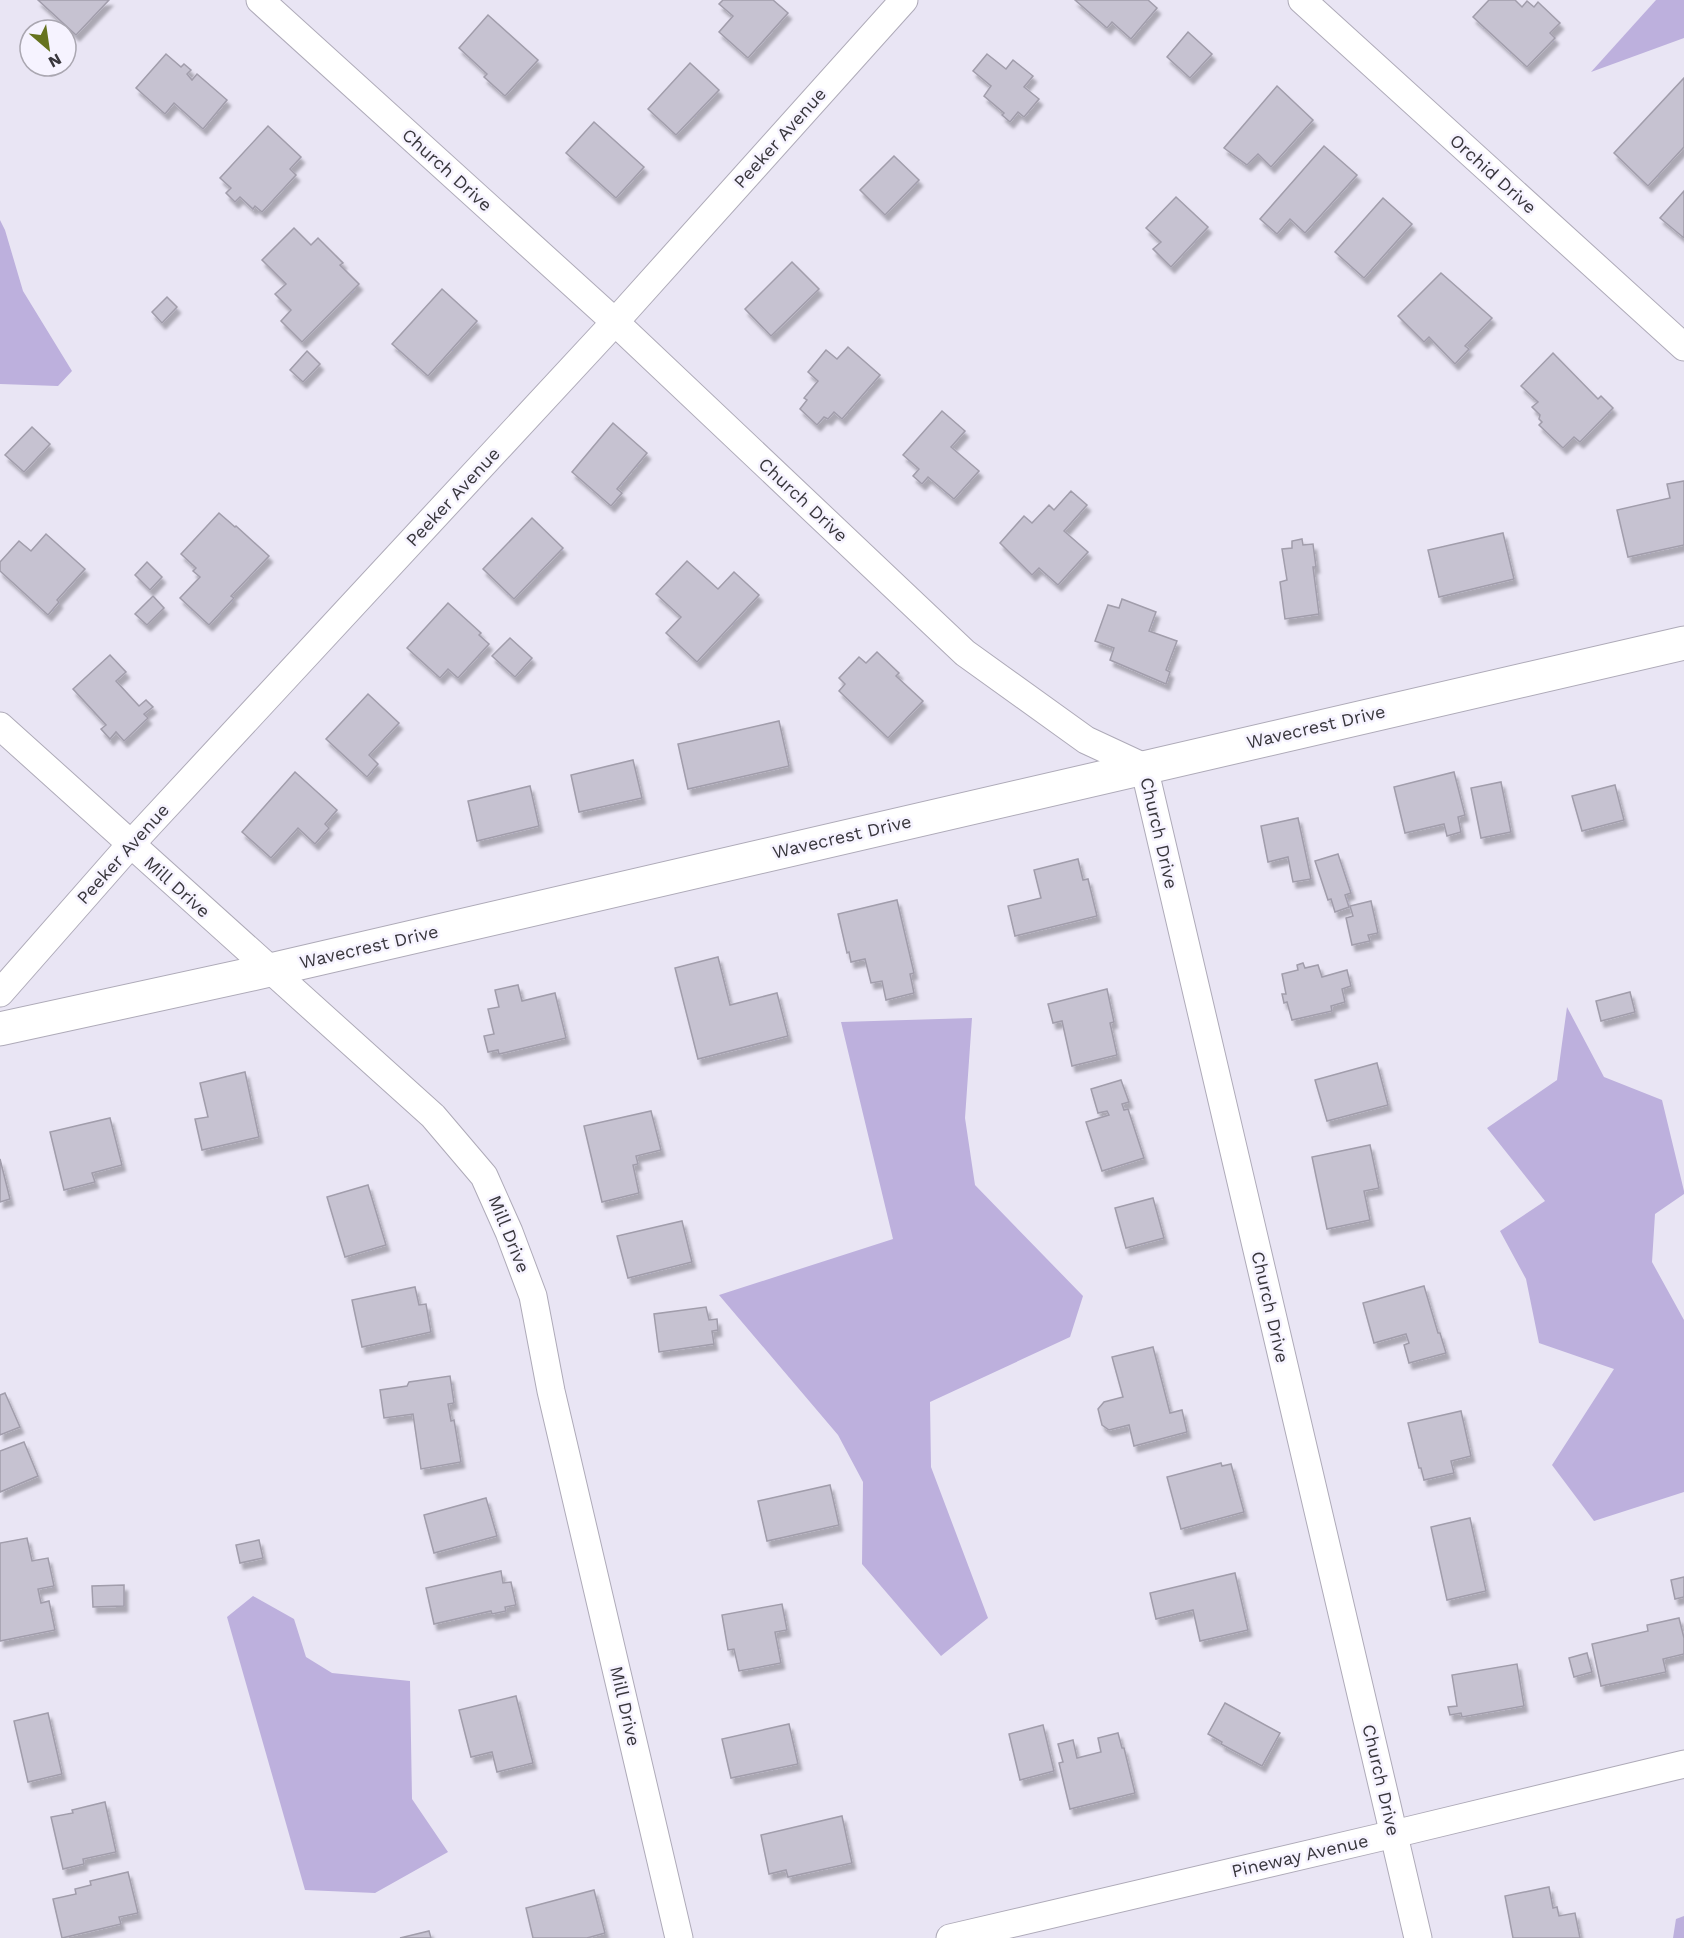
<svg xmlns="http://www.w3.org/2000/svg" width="1684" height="1938" font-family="'Work Sans',sans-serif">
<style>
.forest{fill:#bdb0dd}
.building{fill:#c6c2d1;stroke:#a19dab;stroke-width:1.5;filter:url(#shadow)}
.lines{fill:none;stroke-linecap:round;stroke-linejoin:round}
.minor-casing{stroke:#aeaab8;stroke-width:29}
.tertiary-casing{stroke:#aeaab8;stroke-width:35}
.minor{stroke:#fff;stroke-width:27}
.tertiary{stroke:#fff;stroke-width:33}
.labels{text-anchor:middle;stroke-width:5;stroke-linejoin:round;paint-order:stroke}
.street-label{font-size:18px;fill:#38363c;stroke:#f6f3ff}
</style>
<defs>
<filter id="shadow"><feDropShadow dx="3.5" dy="6" stdDeviation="1.5" flood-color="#0004"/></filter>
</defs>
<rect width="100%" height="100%" fill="#e9e5f4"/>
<!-- forest -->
<g class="forest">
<polygon points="1656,0 1684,0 1684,38 1591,72"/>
<polygon points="0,220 5,230 23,291 72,371 58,386 0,384"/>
<polygon points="1567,1007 1604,1077 1662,1100 1684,1191 1684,1194 1655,1214 1652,1262 1684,1320 1684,1492 1594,1521 1552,1465 1614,1369 1539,1343 1526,1279 1500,1231 1545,1201 1487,1128 1557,1080"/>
<polygon points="972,1018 965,1118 975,1185 1083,1296 1070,1337 930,1402 931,1467 988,1618 941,1656 862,1564 863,1482 838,1435 719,1295 893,1239 841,1022"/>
<polygon points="253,1596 294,1619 306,1657 332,1673 410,1681 412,1799 448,1852 375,1893 305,1890 227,1617"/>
<polygon points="1684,1916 1684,1938 1673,1938 1676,1919"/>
</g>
<!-- building -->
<g class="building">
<polygon points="38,0 109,0 76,35"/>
<polygon points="723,0 773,0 788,13 748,58 719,32 733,16 719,4"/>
<polygon points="1075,0 1148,0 1157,8 1131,39 1112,22 1107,28"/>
<polygon points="1489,0 1515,0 1522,7 1527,1 1534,7 1538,2 1560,23 1550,33 1555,38 1527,67 1473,17"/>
<polygon points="488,15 538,60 505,96 484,77 487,74 459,48"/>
<polygon points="1188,32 1212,54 1190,78 1167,57"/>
<polygon points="166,54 181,67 184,64 191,70 187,74 192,80 197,74 227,100 203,129 174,103 165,114 136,88"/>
<polygon points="987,54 1006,69 1013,60 1033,76 1024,87 1039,99 1024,117 1018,112 1010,122 1002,115 1004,113 984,96 991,86 973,71"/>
<polygon points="690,63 719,90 676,135 648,109"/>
<polygon points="1684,78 1684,147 1648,186 1614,153"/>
<polygon points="1277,86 1313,120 1271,167 1258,154 1247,165 1224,148"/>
<polygon points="594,122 644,167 616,198 566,153"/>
<polygon points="268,126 301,157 290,169 296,175 262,212 255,206 253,209 240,197 235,202 226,193 231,188 220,178"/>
<polygon points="1324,146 1357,175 1305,233 1290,219 1277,234 1260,219"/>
<polygon points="894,156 919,180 885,215 860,190"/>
<polygon points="1684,191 1684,238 1660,218"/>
<polygon points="1176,197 1208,227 1171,267 1153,249 1161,242 1146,228"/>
<polygon points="1383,198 1412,224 1364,278 1335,252"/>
<polygon points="294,228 311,245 318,238 343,263 340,265 359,284 302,342 281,321 291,310 275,294 286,284 262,260"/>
<polygon points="792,262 819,289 771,336 745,309"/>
<polygon points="1441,273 1492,318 1465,346 1469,349 1455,364 1429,337 1424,342 1398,316"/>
<polygon points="442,289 477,321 428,376 392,344"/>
<polygon points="167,297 177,307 162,323 152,312"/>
<polygon points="848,347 880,375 842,419 834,412 828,419 824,417 817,425 800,409 807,400 804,398 818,381 808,372 826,350 837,359"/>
<polygon points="307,351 320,364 303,382 290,370"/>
<polygon points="1553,353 1598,399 1601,396 1613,408 1580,442 1574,437 1563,448 1539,425 1542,422 1539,419 1540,415 1532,407 1538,402 1521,386"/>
<polygon points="942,411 965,431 951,447 979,471 954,499 928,477 922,484 913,476 919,469 903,455"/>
<polygon points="613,423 647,453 617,489 622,493 611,506 572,472"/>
<polygon points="32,427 50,444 24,472 5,455"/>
<polygon points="1684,481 1684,545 1628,557 1617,510 1670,498 1667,484"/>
<polygon points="1071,491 1087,505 1064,531 1088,552 1058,585 1039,568 1032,575 1000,543 1024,516 1032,523 1049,505 1054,510"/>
<polygon points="219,513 235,527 236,526 269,556 231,596 234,598 209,625 180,598 200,577 193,571 196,568 181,554"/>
<polygon points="532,518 563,548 514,599 483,569"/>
<polygon points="1503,533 1514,579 1439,597 1428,550"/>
<polygon points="46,534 85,569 57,600 59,602 48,615 0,571 0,562 19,541 31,551"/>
<polygon points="1302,539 1303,545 1313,544 1316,567 1313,567 1319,614 1285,619 1280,582 1287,580 1282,549 1292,548 1292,541"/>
<polygon points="687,561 718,589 734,572 759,595 697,662 666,633 681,617 656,594"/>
<polygon points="147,562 162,577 150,590 135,575"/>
<polygon points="153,596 164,608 147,625 135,614"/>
<polygon points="1122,599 1156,612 1149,631 1177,641 1166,670 1170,672 1166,684 1110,660 1114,648 1095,641 1108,605 1119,608"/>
<polygon points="448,603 481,633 479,635 489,644 458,678 448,669 440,678 407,648"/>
<polygon points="510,638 532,658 515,677 492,656"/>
<polygon points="877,652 899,673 896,676 923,701 888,738 839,691 845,684 839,678 859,657 866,663"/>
<polygon points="110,655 126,672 116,681 139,706 146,700 153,707 144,714 148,718 124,741 116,732 110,739 101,729 106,725 73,689"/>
<polygon points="368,694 399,723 369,755 378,764 367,777 326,739"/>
<polygon points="779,721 789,766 688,789 678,744"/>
<polygon points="633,760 642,798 579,812 571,775"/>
<polygon points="295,772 337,810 325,824 329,828 315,844 298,828 271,858 242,832"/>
<polygon points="1454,772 1465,815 1458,817 1461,832 1447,836 1444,824 1405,833 1394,787"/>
<polygon points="1501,782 1511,832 1481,838 1471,788"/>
<polygon points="1615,785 1624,820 1582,831 1572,796"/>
<polygon points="530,786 539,826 477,841 468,801"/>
<polygon points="1298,818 1311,879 1293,882 1288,857 1268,862 1261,826"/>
<polygon points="1338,854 1351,893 1345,895 1349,907 1335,912 1331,899 1328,900 1315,861"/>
<polygon points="1078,859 1083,880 1088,879 1097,916 1015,936 1008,906 1041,898 1034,870"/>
<polygon points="897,900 914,973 910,974 914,993 886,1000 882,981 871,983 865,959 851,962 849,952 847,953 838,914"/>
<polygon points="1371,901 1378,933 1368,935 1370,941 1352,945 1346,918 1353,916 1350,906"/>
<polygon points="718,957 730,1005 777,993 788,1036 698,1059 675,968"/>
<polygon points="1303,963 1305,968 1318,965 1322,977 1347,970 1351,986 1342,989 1345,1002 1331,1006 1332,1011 1292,1020 1287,1002 1284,1003 1282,994 1286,994 1282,974 1298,970 1297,965"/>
<polygon points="518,985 522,1001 555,993 566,1038 499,1054 498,1050 488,1052 484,1036 494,1034 488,1009 499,1007 495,990"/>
<polygon points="1107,989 1114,1022 1110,1023 1117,1055 1072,1066 1062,1021 1053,1023 1048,1004"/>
<polygon points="1630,992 1635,1012 1601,1021 1596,1001"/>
<polygon points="1377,1063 1388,1105 1327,1121 1315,1080"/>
<polygon points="245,1072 259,1137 202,1150 195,1119 208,1117 200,1083"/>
<polygon points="1121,1080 1129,1102 1122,1104 1124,1110 1128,1109 1144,1158 1102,1171 1086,1122 1109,1115 1107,1111 1098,1113 1091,1089"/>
<polygon points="651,1111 661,1150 636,1156 638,1164 633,1165 639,1193 602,1202 584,1126"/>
<polygon points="110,1118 122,1165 92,1173 95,1182 64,1190 50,1132"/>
<polygon points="1370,1145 1379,1188 1364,1191 1370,1220 1327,1229 1312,1157"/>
<polygon points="0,1159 10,1199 0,1202"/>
<polygon points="368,1185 386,1245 345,1257 327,1197"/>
<polygon points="1153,1198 1164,1238 1126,1248 1115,1208"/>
<polygon points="682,1221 692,1262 628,1278 617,1236"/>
<polygon points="1424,1286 1438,1333 1440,1333 1446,1353 1409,1363 1404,1345 1409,1343 1406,1334 1374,1343 1363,1303"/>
<polygon points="415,1287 419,1305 426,1304 431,1332 362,1347 352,1300"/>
<polygon points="706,1307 709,1320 717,1319 718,1330 712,1331 714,1344 659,1352 654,1314"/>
<polygon points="1153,1347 1170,1413 1182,1410 1187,1432 1134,1446 1129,1425 1109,1430 1102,1425 1098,1409 1104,1402 1123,1397 1112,1357"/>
<polygon points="450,1376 454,1403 448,1404 451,1421 454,1420 461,1462 421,1469 413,1414 384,1418 380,1390 407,1386 409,1382"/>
<polygon points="5,1393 20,1427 0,1435 0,1395"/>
<polygon points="1461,1411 1471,1456 1451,1461 1454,1473 1424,1480 1421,1468 1419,1468 1408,1423"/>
<polygon points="24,1442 38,1476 0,1492 0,1451"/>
<polygon points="1221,1463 1222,1466 1231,1464 1244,1512 1181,1529 1167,1477"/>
<polygon points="830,1485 839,1525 767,1541 758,1501"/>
<polygon points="486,1498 497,1536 434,1553 424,1515"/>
<polygon points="1470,1518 1486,1591 1447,1600 1431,1527"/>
<polygon points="27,1538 32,1561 48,1558 54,1586 38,1589 41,1603 49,1601 55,1630 0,1641 0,1543"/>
<polygon points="259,1540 263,1558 240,1563 236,1545"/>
<polygon points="501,1571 503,1583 511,1582 516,1605 505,1607 506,1611 492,1614 491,1611 434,1624 426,1588"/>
<polygon points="1235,1573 1248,1630 1200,1641 1193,1610 1156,1619 1150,1593"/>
<polygon points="1684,1577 1684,1597 1675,1599 1671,1580"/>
<polygon points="124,1585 124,1606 93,1607 92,1586"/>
<polygon points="782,1604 787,1630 775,1632 781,1663 739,1671 734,1649 728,1650 722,1615"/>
<polygon points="1679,1618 1684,1638 1684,1654 1663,1659 1666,1672 1601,1686 1592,1644 1648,1631 1647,1625"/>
<polygon points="1587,1653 1592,1672 1574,1677 1569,1658"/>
<polygon points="1517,1664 1524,1706 1462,1717 1461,1713 1450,1715 1448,1707 1457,1706 1452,1675"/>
<polygon points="516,1696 533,1763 497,1772 492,1752 471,1757 459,1710"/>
<polygon points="1225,1703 1280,1733 1262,1766 1221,1744 1222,1742 1208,1734"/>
<polygon points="48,1713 62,1774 28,1782 14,1721"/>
<polygon points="789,1724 798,1764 731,1778 722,1739"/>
<polygon points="1043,1725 1054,1771 1020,1780 1009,1734"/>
<polygon points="1118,1733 1122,1748 1124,1748 1135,1793 1070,1809 1059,1763 1063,1762 1058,1744 1073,1740 1077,1758 1101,1752 1098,1738"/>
<polygon points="105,1802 116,1852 83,1859 84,1864 63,1869 51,1817 73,1813 72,1810"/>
<polygon points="842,1816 852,1863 788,1877 786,1870 769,1874 761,1835"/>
<polygon points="128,1872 138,1913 119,1917 121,1924 62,1938 53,1899 76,1894 75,1889 91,1885 90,1881"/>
<polygon points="1549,1887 1553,1908 1557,1907 1559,1916 1575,1913 1580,1938 1513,1938 1505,1896"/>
<polygon points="594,1890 605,1933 587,1938 533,1938 526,1908"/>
<polygon points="429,1931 431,1938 400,1938"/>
</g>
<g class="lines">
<!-- minor casing -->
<g class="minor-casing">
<g id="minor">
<polyline points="260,0 615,322 965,653 1086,740 1144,767 1418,1938"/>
<polyline points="1302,0 1684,347"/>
<polyline points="0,726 433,1116 484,1176 509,1232 533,1296 551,1391 679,1938"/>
<polyline points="0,993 130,845 615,322 904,0"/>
<polyline points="950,1938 1394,1834 1684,1764"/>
</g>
</g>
<!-- tertiary casing -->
<g class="tertiary-casing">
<polyline id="tertiary" points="0,1029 270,970 1684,643"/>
</g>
<!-- minor -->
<use href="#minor" class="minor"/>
<!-- tertiary -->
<use href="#tertiary" class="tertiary"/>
</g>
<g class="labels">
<!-- street labels -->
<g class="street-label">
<text transform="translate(780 138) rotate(-48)" y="6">Peeker Avenue</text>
<text transform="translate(447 170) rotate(42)" y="6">Church Drive</text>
<text transform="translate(1493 174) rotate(42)" y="6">Orchid Drive</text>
<text transform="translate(453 497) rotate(-47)" y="6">Peeker Avenue</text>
<text transform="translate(803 500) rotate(43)" y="6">Church Drive</text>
<text transform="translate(1316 727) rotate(-13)" y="6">Wavecrest Drive</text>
<text transform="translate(1159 833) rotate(77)" y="6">Church Drive</text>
<text transform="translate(842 837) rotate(-13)" y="6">Wavecrest Drive</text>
<text transform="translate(123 854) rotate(-48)" y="6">Peeker Avenue</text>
<text transform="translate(177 887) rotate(42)" y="6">Mill Drive</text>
<text transform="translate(369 947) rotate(-13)" y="6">Wavecrest Drive</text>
<text transform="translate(509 1234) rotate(68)" y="6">Mill Drive</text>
<text transform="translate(1270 1307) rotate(77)" y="6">Church Drive</text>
<text transform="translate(625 1706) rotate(77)" y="6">Mill Drive</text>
<text transform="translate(1381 1780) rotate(77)" y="6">Church Drive</text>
<text transform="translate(1300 1856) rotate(-13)" y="6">Pineway Avenue</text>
</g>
</g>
<!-- north arrow -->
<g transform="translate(48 48) rotate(151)"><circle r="28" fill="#f6f3ff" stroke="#aaa7b1" stroke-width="1.5"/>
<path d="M0-4.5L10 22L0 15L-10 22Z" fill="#66731f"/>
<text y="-9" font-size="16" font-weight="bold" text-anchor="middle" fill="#38363c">N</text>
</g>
</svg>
